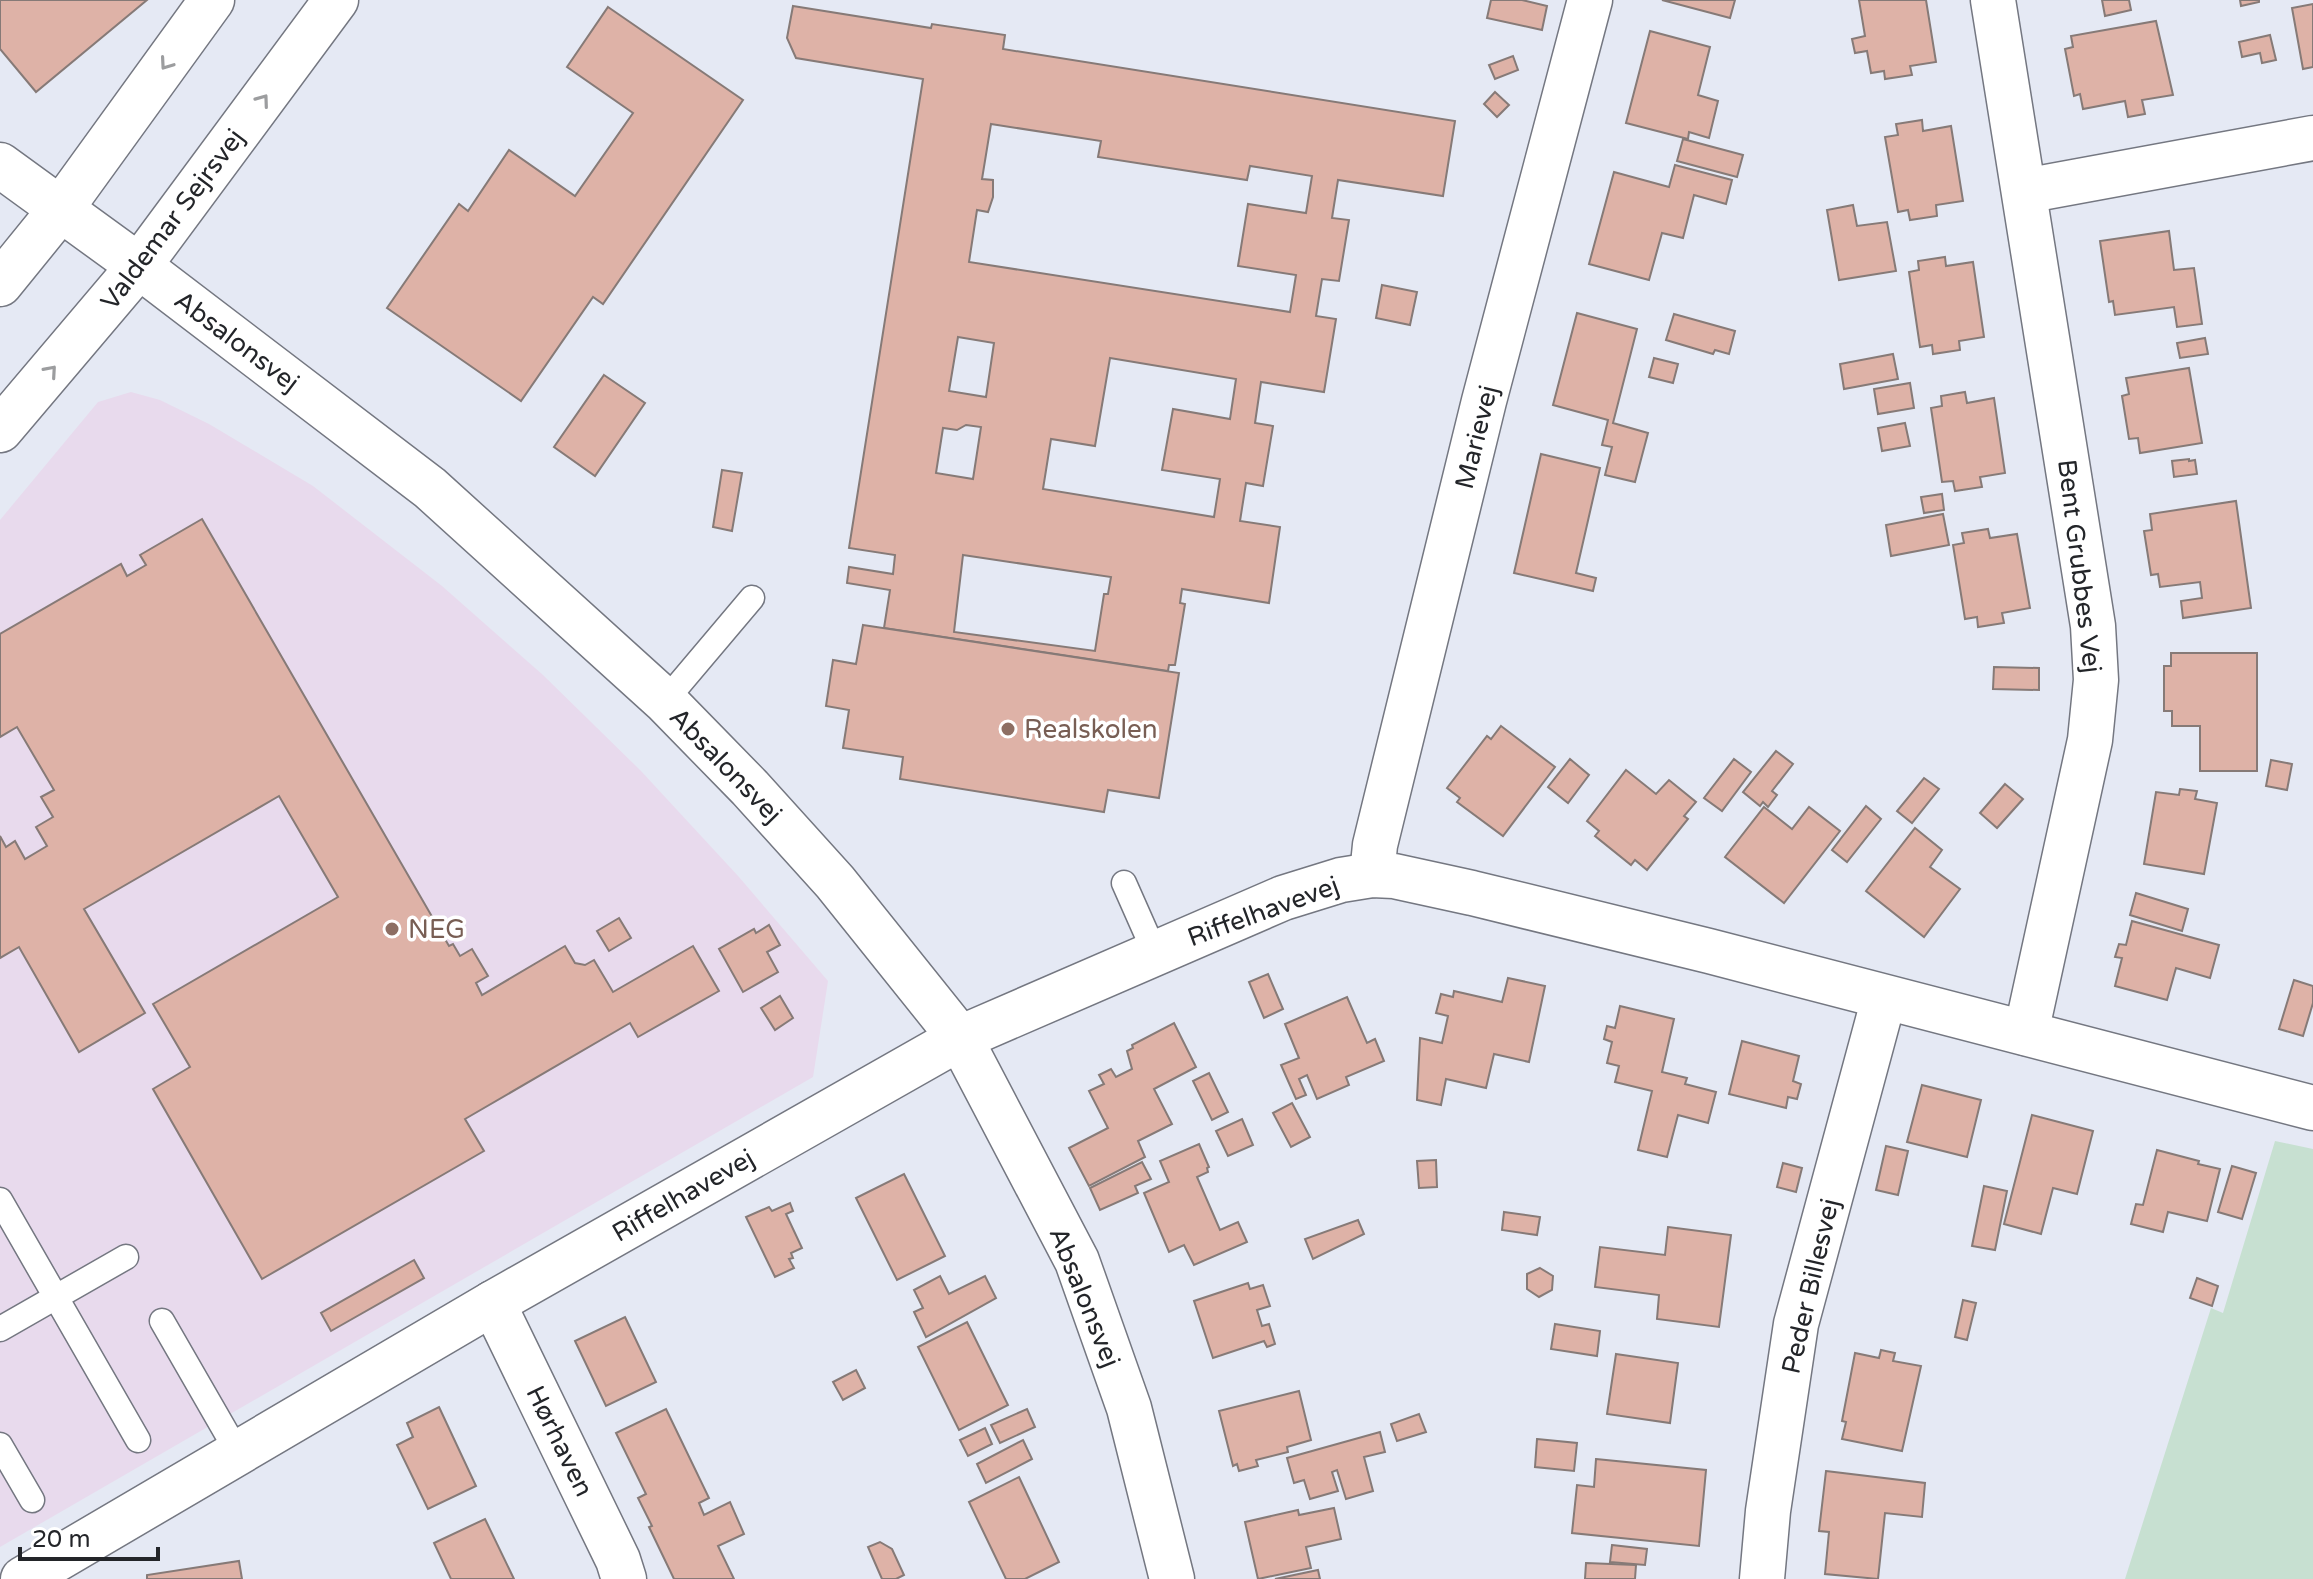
<svg xmlns="http://www.w3.org/2000/svg" width="2313" height="1579" font-family="'Varela Round',sans-serif">
<style>
.education{fill:#e8daed}
.green{fill:#c7e0d1}
.building{fill:#deb2a7;stroke:#867a77;stroke-width:2;fill-rule:evenodd}
.lines{fill:none;stroke-linecap:round;stroke-linejoin:round}
.service-casing{stroke:#747781;stroke-width:27}
.minor-casing{stroke:#747781;stroke-width:47}
.primary-casing{stroke:#747781;stroke-width:47}
.service{stroke:#fff;stroke-width:24}
.minor{stroke:#fff;stroke-width:44}
.primary{stroke:#fff;stroke-width:44}
.oneway{stroke:#9c9d9f}
.education-dot{fill:#8d6e63;stroke:#fff;stroke-width:3}
.labels{text-anchor:middle;stroke-width:7;stroke-linejoin:round;paint-order:stroke}
.street-label{font-size:26px;fill:#232529;stroke:#fff}
.education-label{font-size:26px;fill:#785e54;stroke:#fff;text-anchor:start}
</style>
<rect width="100%" height="100%" fill="#e5e9f4"/>
<!-- education -->
<polygon class="education" points="131,392 160,400 209,424 313,486 442,586 543,675 641,771 739,877 828,981 813,1077 0,1547 0,520 98,402"/>
<!-- green -->
<polygon class="green" points="2275,1141 2313,1149 2313,1579 2125,1579 2211,1308 2223,1313"/>
<!-- building -->
<g class="building">
<polygon points="0,0 147,0 36,92 0,49"/>
<polygon points="1491,0 1522,0 1547,6 1542,30 1487,18"/>
<polygon points="1662,0 1735,0 1730,18"/>
<polygon points="1859,0 1926,0 1936,62 1910,66 1912,75 1885,79 1884,71 1871,73 1867,51 1855,53 1852,39 1865,36"/>
<polygon points="2102,0 2129,0 2131,10 2105,16"/>
<polygon points="2240,0 2259,0 2259,2 2241,6"/>
<polygon points="2313,4 2313,67 2303,69 2292,8"/>
<path d="M 793,6 L 931,28 L 932,24 L 1005,35 L 1003,49 L 1455,121 L 1443,196 L 1338,180 L 1332,218 L 1349,220 L 1339,281 L 1322,279 L 1316,316 L 1336,319 L 1324,392 L 1261,382 L 1255,423 L 1273,426 L 1263,486 L 1246,483 L 1240,521 L 1280,527 L 1269,603 L 1182,589 L 1180,603 L 1185,604 L 1175,665 L 1169,665 L 1168,671 L 884,628 L 890,590 L 847,583 L 849,567 L 893,574 L 895,555 L 849,548 L 923,79 L 796,58 L 787,38 ZM 991,124 L 1101,141 L 1098,157 L 1247,180 L 1250,166 L 1312,176 L 1306,213 L 1248,204 L 1238,266 L 1296,275 L 1290,312 L 969,262 L 977,210 L 988,212 L 993,197 L 993,180 L 982,179 ZM 958,337 L 994,343 L 986,397 L 949,391 ZM 1110,358 L 1236,379 L 1230,419 L 1173,409 L 1162,470 L 1220,479 L 1214,517 L 1043,489 L 1051,439 L 1095,446 ZM 966,425 L 981,427 L 973,479 L 936,473 L 943,428 L 957,430 ZM 963,555 L 1111,577 L 1108,594 L 1104,594 L 1095,651 L 954,632 Z"/>
<polygon points="608,7 743,100 603,304 593,297 521,401 387,308 459,204 468,211 509,150 575,196 633,113 567,67"/>
<polygon points="2156,21 2173,95 2142,100 2145,114 2128,117 2125,101 2083,109 2080,94 2074,96 2065,49 2073,47 2071,36"/>
<polygon points="1650,31 1710,47 1698,95 1718,101 1709,138 1689,132 1688,139 1626,123"/>
<polygon points="2270,35 2276,60 2262,63 2260,53 2242,57 2239,42"/>
<polygon points="1513,56 1518,70 1495,79 1489,65"/>
<polygon points="1495,92 1509,105 1497,117 1484,104"/>
<polygon points="1922,120 1923,131 1951,126 1963,201 1936,205 1937,216 1910,220 1908,210 1898,212 1885,137 1898,135 1896,124"/>
<polygon points="1683,139 1743,155 1737,177 1677,161"/>
<polygon points="1675,165 1732,180 1726,204 1694,195 1683,238 1662,233 1649,280 1589,264 1614,172 1669,187"/>
<polygon points="1853,205 1857,226 1887,222 1896,271 1839,280 1827,210"/>
<polygon points="2169,231 2174,270 2194,268 2202,324 2177,327 2174,307 2115,315 2113,301 2109,302 2100,241"/>
<polygon points="1945,257 1946,266 1973,262 1984,337 1959,341 1960,350 1933,354 1932,345 1920,347 1909,272 1919,270 1918,261"/>
<polygon points="1382,285 1417,292 1410,325 1376,318"/>
<polygon points="1577,313 1637,329 1613,423 1648,433 1635,482 1605,475 1612,447 1602,445 1608,420 1553,405"/>
<polygon points="1674,314 1735,331 1729,354 1715,350 1713,354 1666,340"/>
<polygon points="2205,338 2208,354 2180,358 2177,343"/>
<polygon points="1893,354 1898,379 1844,389 1840,364"/>
<polygon points="1654,358 1678,364 1673,383 1649,377"/>
<polygon points="2189,368 2202,443 2140,453 2138,438 2129,439 2122,396 2129,394 2126,378"/>
<polygon points="604,375 645,403 595,476 554,447"/>
<polygon points="1910,383 1914,408 1878,414 1874,389"/>
<polygon points="1965,392 1967,403 1994,398 2005,473 1980,477 1982,487 1955,491 1953,481 1942,482 1931,408 1942,406 1941,396"/>
<polygon points="1905,423 1910,446 1882,451 1878,428"/>
<polygon points="1541,454 1600,468 1576,573 1596,578 1593,591 1514,573"/>
<polygon points="2189,459 2189,461 2195,460 2197,474 2174,477 2172,461"/>
<polygon points="722,470 742,473 732,531 713,527"/>
<polygon points="1942,494 1944,510 1924,513 1921,497"/>
<polygon points="2236,501 2251,608 2183,618 2181,601 2202,598 2200,582 2160,587 2158,574 2151,575 2144,531 2152,530 2150,514"/>
<polygon points="1943,514 1949,545 1891,556 1886,525"/>
<polygon points="202,519 449,946 453,944 460,956 472,949 488,976 476,983 482,995 565,946 575,963 585,965 594,960 613,992 693,946 719,991 638,1037 630,1023 465,1119 484,1151 262,1279 153,1089 190,1067 153,1004 338,897 279,796 84,909 145,1013 79,1052 19,947 0,958 0,836 6,847 15,841 25,859 47,846 36,827 53,817 41,797 54,790 17,727 0,737 0,634 121,564 127,576 146,565 140,555"/>
<polygon points="1988,529 1990,538 2017,534 2030,608 2002,613 2004,623 1978,627 1977,617 1965,619 1953,545 1964,543 1962,533"/>
<polygon points="863,625 1179,673 1159,798 1108,790 1104,812 900,779 903,757 843,748 849,710 826,706 833,660 856,664"/>
<polygon points="2171,653 2257,653 2257,771 2200,771 2200,726 2172,726 2172,711 2164,711 2164,666 2171,666"/>
<polygon points="1994,667 2039,668 2039,690 1993,689"/>
<polygon points="1501,726 1555,767 1503,836 1457,802 1460,798 1447,788 1487,736 1491,739"/>
<polygon points="1776,751 1793,764 1772,791 1777,795 1768,807 1763,802 1760,806 1743,792"/>
<polygon points="1570,759 1589,775 1568,803 1548,787"/>
<polygon points="1734,759 1751,772 1722,811 1704,798"/>
<polygon points="2271,760 2292,764 2287,790 2266,786"/>
<polygon points="1626,770 1656,794 1669,780 1696,802 1684,816 1688,819 1647,870 1635,860 1631,865 1595,836 1599,831 1587,821"/>
<polygon points="1924,778 1939,789 1912,823 1897,811"/>
<polygon points="2005,784 2023,799 1997,828 1980,813"/>
<polygon points="2180,789 2197,791 2195,799 2217,803 2204,874 2144,864 2156,792 2179,795"/>
<polygon points="1866,806 1881,819 1847,862 1832,850"/>
<polygon points="1764,807 1792,829 1809,807 1840,831 1784,903 1725,857"/>
<polygon points="1915,828 1942,850 1930,867 1960,889 1924,937 1866,891"/>
<polygon points="2136,893 2188,909 2182,931 2130,915"/>
<polygon points="619,918 631,938 609,951 597,931"/>
<polygon points="2132,921 2219,945 2210,978 2176,968 2167,1000 2115,986 2122,958 2115,957 2119,944 2126,945"/>
<polygon points="769,925 780,945 767,952 778,972 743,992 719,949 754,929 756,933"/>
<polygon points="1268,974 1283,1009 1264,1018 1249,982"/>
<polygon points="1508,978 1545,986 1529,1062 1494,1054 1486,1088 1446,1079 1441,1105 1417,1100 1420,1038 1442,1043 1448,1016 1436,1013 1441,994 1453,997 1454,991 1502,1002"/>
<polygon points="2294,980 2313,986 2313,1003 2303,1036 2279,1029"/>
<polygon points="780,996 793,1018 775,1030 761,1008"/>
<polygon points="1347,997 1367,1043 1375,1039 1384,1061 1346,1077 1349,1085 1317,1099 1307,1075 1299,1079 1306,1095 1296,1099 1281,1065 1299,1058 1285,1024"/>
<polygon points="1620,1006 1674,1019 1662,1072 1687,1078 1685,1084 1716,1092 1708,1123 1678,1115 1667,1157 1638,1150 1652,1091 1615,1082 1619,1066 1607,1063 1612,1042 1604,1039 1607,1026 1615,1028"/>
<polygon points="1174,1023 1196,1067 1154,1089 1172,1124 1138,1141 1145,1157 1089,1186 1069,1148 1108,1128 1089,1091 1104,1084 1099,1075 1111,1069 1116,1077 1132,1069 1127,1051 1133,1048 1132,1045"/>
<polygon points="1742,1041 1799,1056 1793,1081 1801,1084 1797,1099 1788,1097 1786,1108 1729,1094"/>
<polygon points="1209,1073 1228,1112 1212,1120 1193,1081"/>
<polygon points="1922,1085 1981,1100 1967,1157 1907,1142"/>
<polygon points="1292,1103 1310,1137 1291,1147 1273,1113"/>
<polygon points="2032,1115 2093,1131 2077,1194 2053,1188 2041,1234 2004,1224"/>
<polygon points="1242,1119 1253,1145 1228,1156 1216,1131"/>
<polygon points="1199,1144 1209,1167 1207,1168 1208,1172 1197,1177 1220,1230 1238,1222 1247,1242 1194,1265 1184,1245 1169,1252 1144,1193 1169,1182 1160,1161"/>
<polygon points="1886,1146 1908,1151 1898,1195 1876,1190"/>
<polygon points="2157,1150 2199,1161 2198,1164 2220,1169 2207,1221 2168,1212 2163,1232 2131,1224 2136,1204 2143,1205"/>
<polygon points="1436,1160 1437,1187 1419,1188 1417,1161"/>
<polygon points="1142,1162 1151,1179 1135,1186 1138,1193 1100,1210 1090,1188"/>
<polygon points="1783,1163 1802,1168 1796,1192 1777,1187"/>
<polygon points="2232,1166 2256,1173 2242,1219 2218,1212"/>
<polygon points="904,1174 945,1256 897,1280 856,1198"/>
<polygon points="1984,1186 2007,1191 1995,1250 1972,1246"/>
<polygon points="790,1203 793,1211 786,1214 802,1248 791,1253 793,1258 789,1259 794,1268 775,1277 746,1217 769,1207 772,1211"/>
<polygon points="1504,1212 1540,1217 1537,1235 1502,1230"/>
<polygon points="1358,1220 1364,1234 1313,1259 1305,1239"/>
<polygon points="1668,1227 1731,1235 1719,1327 1657,1319 1659,1295 1595,1287 1600,1247 1665,1255"/>
<polygon points="414,1260 424,1278 331,1331 321,1313"/>
<polygon points="1540,1268 1553,1276 1552,1290 1539,1297 1527,1289 1527,1274"/>
<polygon points="940,1276 949,1294 985,1276 996,1298 926,1337 914,1312 923,1308 914,1290"/>
<polygon points="2197,1278 2218,1286 2212,1306 2190,1298"/>
<polygon points="1248,1283 1250,1289 1263,1285 1270,1306 1257,1310 1262,1326 1269,1324 1275,1344 1267,1347 1264,1341 1213,1358 1194,1301"/>
<polygon points="1963,1300 1976,1303 1967,1340 1955,1337"/>
<polygon points="625,1317 656,1382 606,1406 575,1341"/>
<polygon points="967,1322 1008,1405 959,1430 918,1347"/>
<polygon points="1555,1324 1600,1331 1597,1356 1551,1349"/>
<polygon points="1881,1350 1895,1353 1893,1361 1921,1366 1902,1451 1842,1439 1846,1422 1842,1421 1855,1353 1879,1358"/>
<polygon points="1616,1354 1678,1363 1670,1423 1607,1414"/>
<polygon points="856,1370 865,1388 843,1400 833,1382"/>
<polygon points="1299,1391 1311,1440 1287,1447 1288,1452 1256,1460 1258,1466 1239,1471 1237,1464 1233,1466 1219,1411"/>
<polygon points="439,1407 476,1486 428,1509 397,1445 413,1437 407,1423"/>
<polygon points="666,1409 709,1498 699,1503 704,1515 730,1502 744,1534 718,1546 734,1579 674,1579 649,1527 652,1526 638,1498 646,1494 616,1433"/>
<polygon points="1027,1409 1035,1427 1000,1443 991,1425"/>
<polygon points="1419,1414 1426,1432 1397,1441 1391,1424"/>
<polygon points="985,1428 992,1444 968,1456 960,1440"/>
<polygon points="1380,1432 1385,1452 1364,1457 1373,1491 1346,1499 1337,1470 1332,1472 1338,1491 1310,1499 1304,1480 1294,1483 1287,1458"/>
<polygon points="1537,1439 1577,1443 1574,1471 1535,1467"/>
<polygon points="1023,1440 1032,1459 986,1483 977,1464"/>
<polygon points="1596,1459 1706,1470 1699,1546 1572,1533 1577,1485 1594,1487"/>
<polygon points="1826,1471 1925,1483 1922,1517 1885,1513 1878,1579 1825,1574 1829,1532 1819,1531"/>
<polygon points="1019,1477 1059,1562 1025,1579 1006,1579 969,1502"/>
<polygon points="1334,1508 1341,1539 1306,1547 1311,1568 1258,1579 1245,1522 1298,1510 1299,1515"/>
<polygon points="485,1519 514,1579 451,1579 434,1543"/>
<polygon points="880,1542 892,1549 904,1575 896,1579 882,1579 868,1547"/>
<polygon points="1612,1545 1647,1549 1645,1565 1610,1562"/>
<polygon points="239,1561 242,1579 147,1579 147,1575"/>
<polygon points="1586,1563 1636,1565 1635,1579 1585,1579"/>
<polygon points="1318,1570 1320,1579 1275,1579"/>
</g>
<g class="lines">
<!-- service casing -->
<g class="service-casing">
<g id="service">
<polyline points="665,701 752,598"/>
<polyline points="1124,883 1155,953"/>
<polyline points="0,1200 138,1440"/>
<polyline points="162,1321 238,1453"/>
<polyline points="0,1329 126,1257"/>
<polyline points="0,1445 32,1500"/>
</g>
</g>
<!-- minor casing -->
<g class="minor-casing">
<g id="minor">
<polyline points="1993,0 2093,626 2096,680 2090,740 2026,1033"/>
<polyline points="0,165 139,266 430,488 665,701 750,788 835,882 960,1038 1077,1261 1129,1408 1172,1579"/>
<polyline points="2025,191 2313,138"/>
<polyline points="1372,875 1375,845 1484,401 1590,0"/>
<polyline points="493,1303 618,1560 624,1579"/>
<polyline points="23,1579 493,1303 960,1038 1283,898 1341,880 1372,875 1394,876 1472,893 1709,951 2313,1108"/>
<polyline points="1762,1579 1768,1511 1796,1324 1884,998"/>
</g>
</g>
<!-- primary casing -->
<g class="primary-casing">
<g id="primary">
<polyline points="0,284 60,210 212,0"/>
<polyline points="0,430 139,266 336,0"/>
</g>
</g>
<!-- service -->
<use href="#service" class="service"/>
<!-- minor -->
<use href="#minor" class="minor"/>
<!-- primary -->
<use href="#primary" class="primary"/>
</g>
<!-- one-way arrows -->
<defs><path id="oneway-chevron" d="M-2-3.5L2.5 0L-2 3.5" fill="none" stroke-width="1.6" stroke-linecap="round" stroke-linejoin="round" transform="scale(2)"/></defs>
<g class="oneway">
<use href="#oneway-chevron" transform="translate(166 64) rotate(125)"/>
<use href="#oneway-chevron" transform="translate(263 100) rotate(-54)"/>
<use href="#oneway-chevron" transform="translate(51 371) rotate(-49)"/>
</g>
<!-- markers -->
<g class="education-dot">
<circle cx="1008" cy="729" r="8"/>
<circle cx="392" cy="929" r="8"/>
</g>
<g class="labels">
<!-- street labels -->
<g class="street-label">
<text transform="translate(172 219) rotate(-53)" y="9">Valdemar Sejrsvej</text>
<text transform="translate(237 341) rotate(37)" y="9">Absalonsvej</text>
<text transform="translate(1476 437) rotate(-76)" y="9">Marievej</text>
<text transform="translate(2080 566) rotate(83)" y="9">Bent Grubbes Vej</text>
<text transform="translate(726 765) rotate(46)" y="9">Absalonsvej</text>
<text transform="translate(1263 911) rotate(-20)" y="9">Riffelhavevej</text>
<text transform="translate(683 1195) rotate(-30)" y="9">Riffelhavevej</text>
<text transform="translate(1810 1286) rotate(-77)" y="9">Peder Billesvej</text>
<text transform="translate(1085 1297) rotate(68)" y="9">Absalonsvej</text>
<text transform="translate(560 1441) rotate(64)" y="9">Hørhaven</text>
</g>
<!-- education labels -->
<g class="education-label">
<text x="1024" y="738">Realskolen</text>
<text x="408" y="938">NEG</text>
</g>
</g>
<!-- scale -->
<path d="M20 1547v12h138v-12" fill="none" stroke="#232529" stroke-width="4"/>
<text x="32" y="1547" font-size="24" fill="#232529" stroke="#ffffff" stroke-width="6" paint-order="stroke">20 m</text>
</svg>
